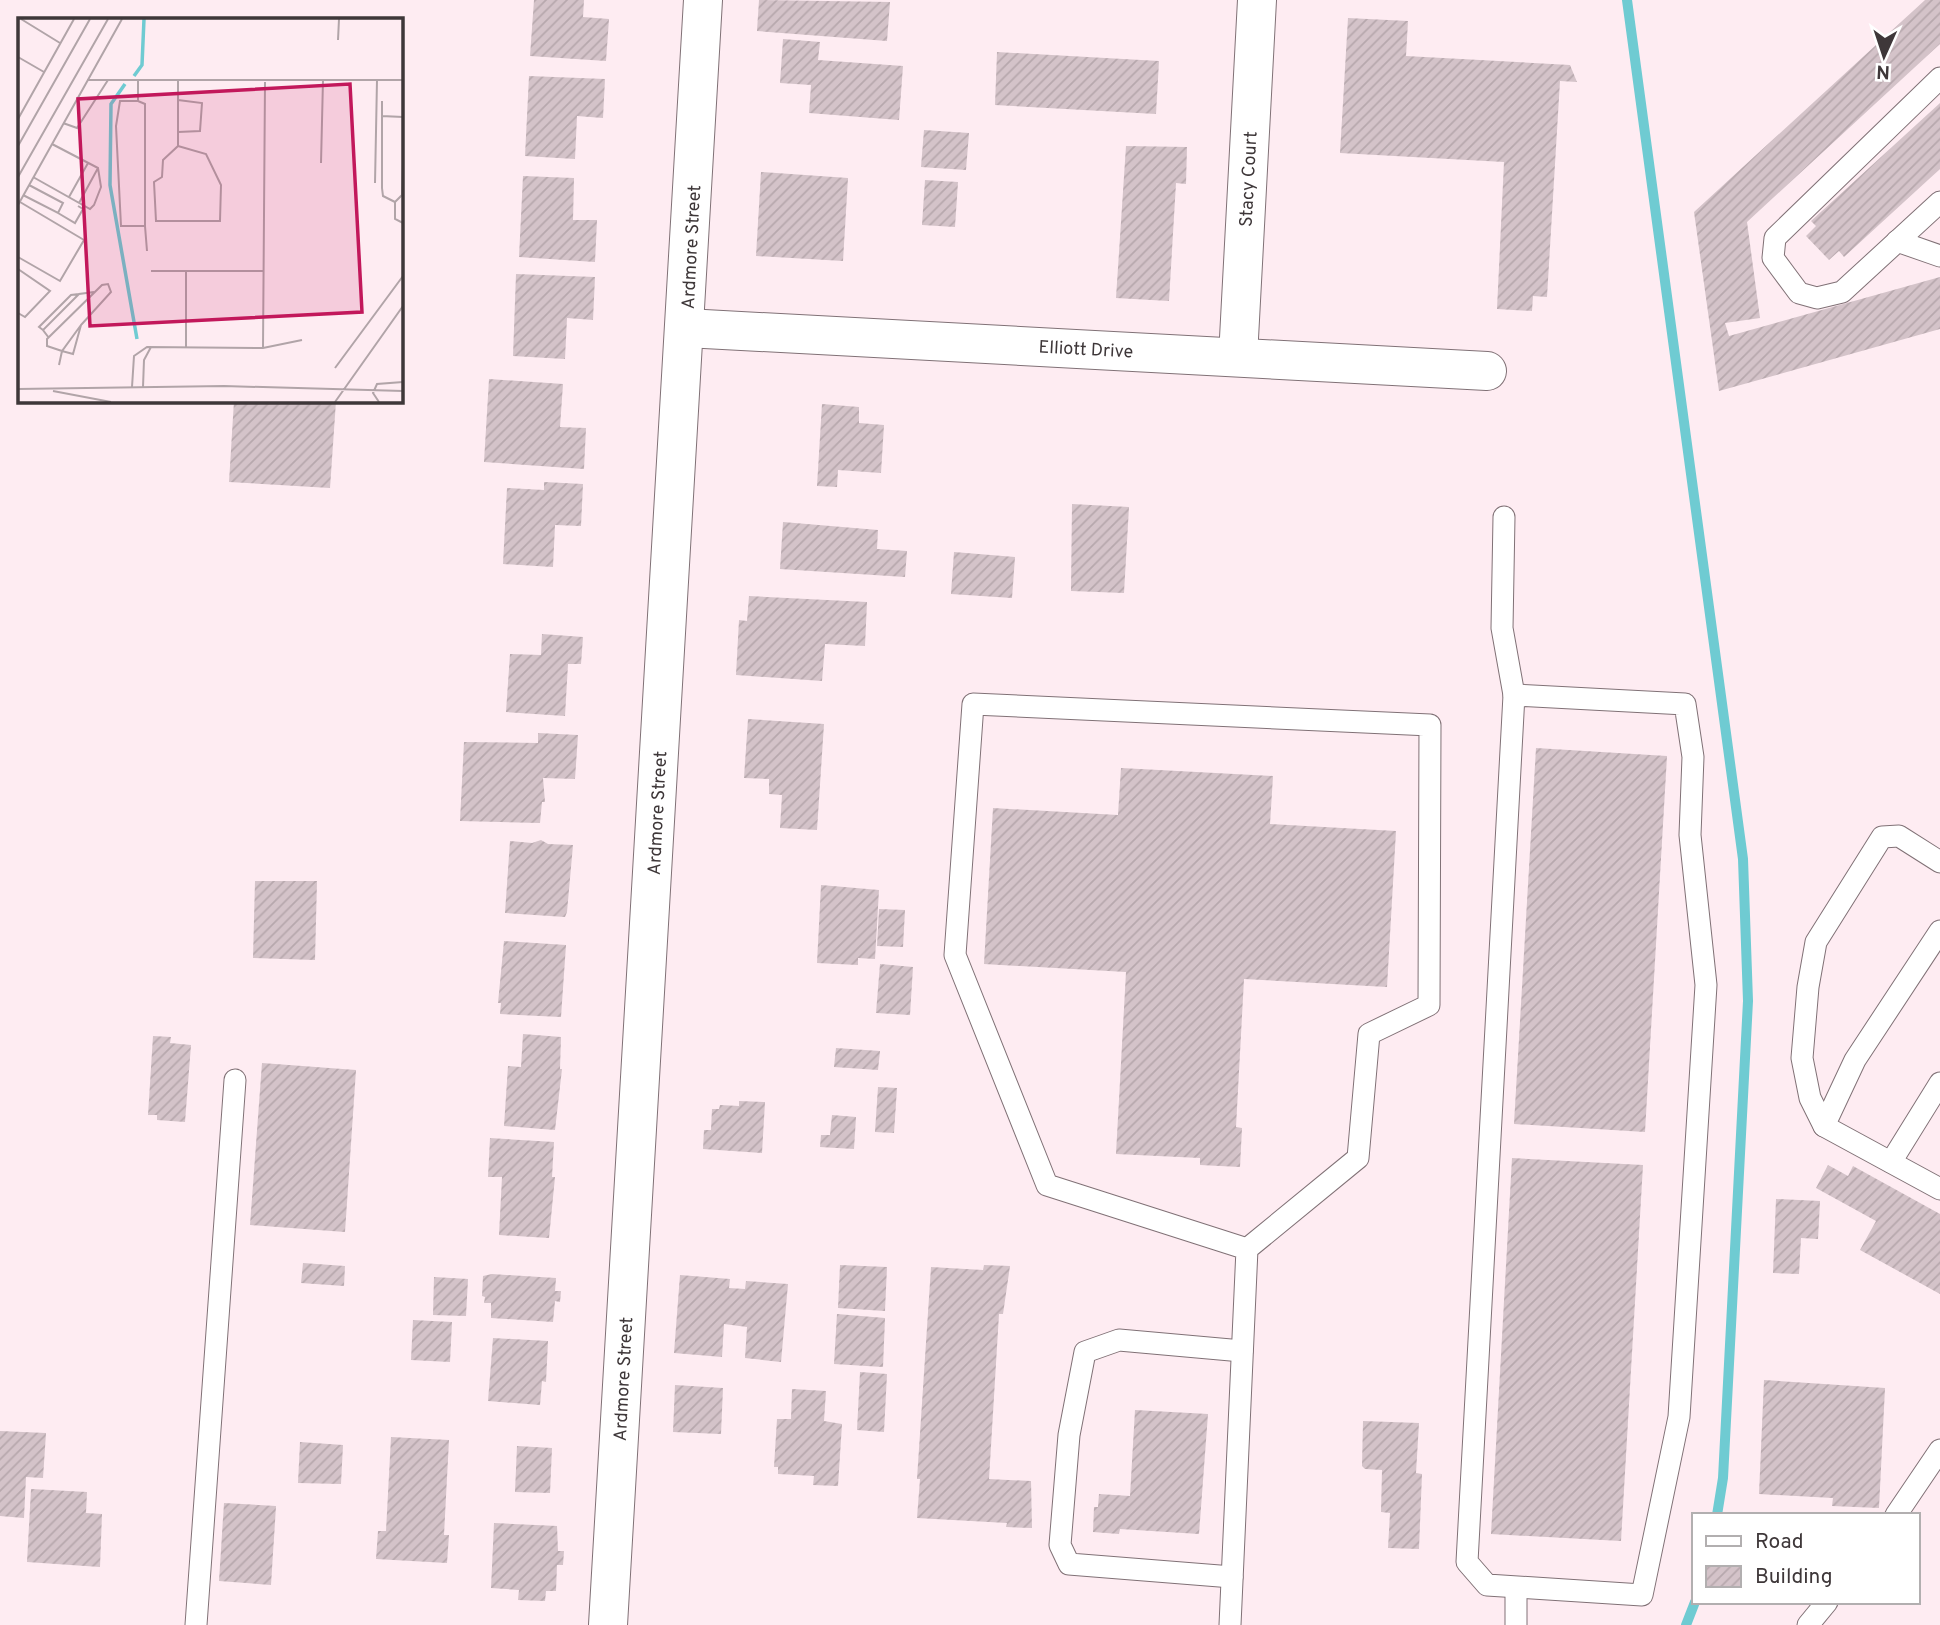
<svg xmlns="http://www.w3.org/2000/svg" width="1940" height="1625" font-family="Overpass,sans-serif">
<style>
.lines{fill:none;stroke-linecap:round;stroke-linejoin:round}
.stream{stroke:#6fcbd2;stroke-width:10}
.building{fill:url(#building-hatch)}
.service-casing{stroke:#807176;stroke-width:23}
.minor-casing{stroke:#807176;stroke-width:40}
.service{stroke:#fff;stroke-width:21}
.minor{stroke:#fff;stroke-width:38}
.labels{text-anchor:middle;stroke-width:5;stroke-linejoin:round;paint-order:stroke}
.street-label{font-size:18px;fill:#3e3739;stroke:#fff}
.inset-river{fill:none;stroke:#6fcbd2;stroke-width:3.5}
.inset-road{fill:none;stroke:#b1a4a8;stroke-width:2}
.view{fill:#c2185b;fill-opacity:0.15;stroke:#c2185b;stroke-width:3.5}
.inset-edge{fill:none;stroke:#3e3739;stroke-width:3.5}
</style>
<defs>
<pattern id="building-hatch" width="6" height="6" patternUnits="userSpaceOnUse" patternTransform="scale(1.75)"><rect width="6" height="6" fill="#d4c3c9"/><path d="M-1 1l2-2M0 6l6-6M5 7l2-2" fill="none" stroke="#b7a8ad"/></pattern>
</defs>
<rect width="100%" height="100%" fill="#feecf2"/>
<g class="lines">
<!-- stream -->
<g class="stream">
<polyline points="1627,0 1743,859 1748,1001 1723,1478 1717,1515"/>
<polyline points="1686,1625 1695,1602"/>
</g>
</g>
<!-- building -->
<g class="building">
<polygon points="534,0 584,0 583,17 609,19 606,61 530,56"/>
<polygon points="759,0 890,2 887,41 757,31"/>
<polygon points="1925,0 1940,0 1940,44 1747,222 1760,318 1725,323 1729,336 1940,277 1940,329 1719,391 1694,212"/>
<polygon points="1348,18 1408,21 1406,56 1570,65 1577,82 1560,81 1547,297 1533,296 1532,311 1497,309 1504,162 1340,153"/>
<polygon points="783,39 820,42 818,60 903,66 899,120 809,113 811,85 780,83"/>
<polygon points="997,52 1159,61 1156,114 995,105"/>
<polygon points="529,76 605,79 603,118 577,116 575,159 525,156"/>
<polygon points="1940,103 1940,169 1844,257 1839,251 1829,260 1806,236 1816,226 1811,221"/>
<polygon points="924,130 969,133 966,170 921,167"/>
<polygon points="1126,146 1187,147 1186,184 1176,183 1169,301 1116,298"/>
<polygon points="761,172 848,178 843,261 756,256"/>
<polygon points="523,176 574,178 573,220 597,220 595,262 519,257"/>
<polygon points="925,180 958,182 955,227 922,225"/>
<polygon points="516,274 595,277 593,320 567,318 565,359 513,356"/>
<polygon points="489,379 563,384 560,427 586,428 584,469 484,462"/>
<polygon points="234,401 336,401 330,488 229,482"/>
<polygon points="822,404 859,407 859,423 884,425 881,473 838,470 837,487 817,486"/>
<polygon points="544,482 583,484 581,526 555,525 553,567 503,564 507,488 544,490"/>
<polygon points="1072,504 1129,507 1124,593 1071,591"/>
<polygon points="783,522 878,530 877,549 907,551 905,577 780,569"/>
<polygon points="954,552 1015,557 1012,598 951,594"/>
<polygon points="749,596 867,602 865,646 825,644 822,681 736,675 739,620 747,621"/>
<polygon points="542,634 583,637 581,664 568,664 565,716 506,712 510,654 541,655"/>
<polygon points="748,719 824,724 817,830 780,828 782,795 769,794 769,779 744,778"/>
<polygon points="538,733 578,735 575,779 543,778 545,802 542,802 540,823 460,821 464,742 538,743"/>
<polygon points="1536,748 1667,756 1645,1132 1514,1124"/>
<polygon points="1121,768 1273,776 1270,824 1396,831 1387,987 1244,979 1236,1127 1242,1128 1240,1167 1200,1165 1200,1158 1116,1154 1126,972 984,964 993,808 1118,815"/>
<polygon points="541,840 548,844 573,845 567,912 565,917 505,913 510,841 532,843"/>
<polygon points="255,881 317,881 315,960 253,958"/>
<polygon points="821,885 879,890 875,959 858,958 858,965 817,963"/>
<polygon points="879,909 905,910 903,947 877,946"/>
<polygon points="504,941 566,945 561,1017 500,1014 501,1003 498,1003"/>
<polygon points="880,964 913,967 910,1015 876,1013"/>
<polygon points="523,1034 561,1037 560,1069 562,1069 555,1130 504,1126 508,1066 521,1067"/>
<polygon points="153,1036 171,1037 170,1043 191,1045 185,1122 157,1120 157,1115 148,1115"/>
<polygon points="836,1048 880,1051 878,1070 834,1067"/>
<polygon points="262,1063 356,1070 345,1232 250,1225"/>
<polygon points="878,1087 897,1088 894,1133 875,1132"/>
<polygon points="739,1101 765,1102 762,1153 703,1149 704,1130 711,1130 712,1109 719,1109 720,1105 739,1106"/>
<polygon points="832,1115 856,1117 854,1149 820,1147 821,1135 830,1135"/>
<polygon points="490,1138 554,1142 552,1177 555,1177 549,1238 499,1235 502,1177 488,1177"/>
<polygon points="1512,1158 1643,1165 1621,1541 1491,1534"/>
<polygon points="1828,1165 1848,1176 1853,1166 1940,1214 1940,1294 1860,1250 1876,1221 1816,1188"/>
<polygon points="1776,1199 1820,1201 1818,1239 1801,1238 1799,1274 1773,1273"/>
<polygon points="303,1263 345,1266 344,1286 301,1283"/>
<polygon points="840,1265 887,1267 885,1311 838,1308"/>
<polygon points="984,1265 1010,1266 1003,1314 999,1314 989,1479 1031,1481 1032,1528 1006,1527 1007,1523 917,1518 920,1479 917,1479 931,1267 983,1270"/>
<polygon points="492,1274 556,1278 555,1291 561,1291 560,1302 555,1301 553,1322 491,1318 491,1303 484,1303 485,1297 482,1296 483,1276"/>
<polygon points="680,1275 730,1279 729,1288 745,1289 746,1281 788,1284 781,1362 745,1358 747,1327 724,1324 722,1357 674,1353"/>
<polygon points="434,1277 468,1279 466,1316 433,1315"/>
<polygon points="837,1314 885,1318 883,1367 834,1364"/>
<polygon points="413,1320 452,1322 450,1362 411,1360"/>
<polygon points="493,1338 548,1341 546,1382 542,1381 540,1405 488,1401"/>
<polygon points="860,1372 887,1374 884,1432 857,1430"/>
<polygon points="1764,1380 1885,1388 1879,1508 1832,1506 1833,1498 1759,1494"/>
<polygon points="675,1385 723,1388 721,1434 673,1432"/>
<polygon points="792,1389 826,1391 824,1421 842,1424 838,1486 813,1485 814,1476 778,1474 778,1467 774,1467 777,1419 791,1419"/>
<polygon points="1135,1410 1208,1414 1199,1534 1120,1529 1119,1534 1093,1532 1094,1507 1098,1507 1099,1494 1130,1496"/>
<polygon points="1363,1421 1419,1423 1416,1473 1422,1474 1419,1549 1388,1548 1390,1513 1381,1512 1382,1470 1365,1469 1362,1466"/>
<polygon points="0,1431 46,1433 43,1478 26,1477 24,1518 0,1516"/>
<polygon points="391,1437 449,1440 444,1535 449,1535 447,1563 376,1559 378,1531 386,1531"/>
<polygon points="300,1442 343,1445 341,1484 298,1483"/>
<polygon points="517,1446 552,1448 550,1493 515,1492"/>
<polygon points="31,1489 87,1492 86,1513 102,1514 100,1567 27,1562"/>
<polygon points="224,1503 276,1506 271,1585 219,1581"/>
<polygon points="494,1523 557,1526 558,1551 564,1551 563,1565 557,1565 556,1591 546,1591 545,1601 518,1600 519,1590 491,1588"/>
</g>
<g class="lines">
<!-- service casing -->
<g class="service-casing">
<g id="service">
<polyline points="1940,78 1775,238 1773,258 1799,293 1817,298 1842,292 1940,202"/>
<polyline points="1897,241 1940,256"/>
<polyline points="1504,517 1502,628 1514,695"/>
<polygon points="1514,695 1685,704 1693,757 1690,835 1706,985 1679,1417 1642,1595 1487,1585 1467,1562"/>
<polyline points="1940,862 1899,836 1882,837 1816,942 1808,987 1802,1058 1810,1098 1824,1126 1940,1189"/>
<polyline points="1824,1126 1855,1060 1940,931"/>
<polyline points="1891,1162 1940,1083"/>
<polyline points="1896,1515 1940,1450"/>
<polyline points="1232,1577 1069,1564 1060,1545 1069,1435 1085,1352 1119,1340 1242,1351"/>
<polyline points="196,1625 235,1080"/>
<polyline points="1230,1625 1247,1249 1358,1158 1369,1034 1429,1005 1430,725 973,704 955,955 1047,1185 1247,1249"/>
<polyline points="1516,1625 1516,1588"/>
<polyline points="1808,1625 1827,1602"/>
</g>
</g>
<!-- minor casing -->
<g class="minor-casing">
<g id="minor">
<polyline points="686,328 1487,371"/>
<polyline points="1238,357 1257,0"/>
<polyline points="608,1625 703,0"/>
</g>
</g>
<!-- service -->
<use href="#service" class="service"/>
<!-- minor -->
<use href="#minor" class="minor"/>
</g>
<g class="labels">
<!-- street labels -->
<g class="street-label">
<text transform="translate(1248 179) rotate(-87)" y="6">Stacy Court</text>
<text transform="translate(691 247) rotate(-87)" y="6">Ardmore Street</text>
<text transform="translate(1086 349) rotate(3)" y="6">Elliott Drive</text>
<text transform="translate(657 813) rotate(-87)" y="6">Ardmore Street</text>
<text transform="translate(623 1379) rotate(-87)" y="6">Ardmore Street</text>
</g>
</g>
<!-- overview -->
<g transform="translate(18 18)">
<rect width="385" height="385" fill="#feecf2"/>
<path class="inset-river" d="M 116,58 L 124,47 L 126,1M 107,66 L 93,86 L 92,167 L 119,321"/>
<path class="inset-road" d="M 3,1 L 42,25M 320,22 L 321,1M 0,39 L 26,54M 69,62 L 385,62M 120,63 L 120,83 L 102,83 L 98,108 L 103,208 L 127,208 L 127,86 L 120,83M 160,63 L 160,128 L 145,142 L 144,159 L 136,164 L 138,203 L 202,203 L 203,167 L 188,136 L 160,128M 160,82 L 184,85 L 182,113 L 160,114M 364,83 L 364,98 L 385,99M 364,98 L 364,170 L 365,178 L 377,184M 0,101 L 56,1M 45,105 L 59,110 L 90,62M 0,128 L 72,1M 303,145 L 305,62M 385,146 L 384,177 L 377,184 L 377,201 L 385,205M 0,159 L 90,1M 15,159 L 72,191 L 76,187 L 83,169 L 80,150 L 34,126M 357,165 L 359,62M 5,177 L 40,195 L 45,185 L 11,167M 51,179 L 70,145M 61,185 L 80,150M 0,187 L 104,1M 40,195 L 57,205 L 65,191 L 60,188M 127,208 L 129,233M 0,239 L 42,263 L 66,222 L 2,184M 0,251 L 32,273 L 7,299 L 0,295M 133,253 L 245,253M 168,253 L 168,329M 25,312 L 21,309 L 53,277 L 61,276M 31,320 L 25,312 L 61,276 L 76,274M 245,330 L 247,64M 41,347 L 44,333 L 55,336 L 63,307 L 93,274 L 90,266 L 84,267 L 29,321 L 29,328 L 44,333 L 63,307M 317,350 L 385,258M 114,369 L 116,338 L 129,329 L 245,330 L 284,322M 125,369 L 126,342 L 133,329M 0,371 L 206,368 L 385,373M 35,373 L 93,384M 317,384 L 385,288M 361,384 L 355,375 L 359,366 L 385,364"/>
<path class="view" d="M 332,66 L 344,294 L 72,308 L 60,81 Z"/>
<rect width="385" height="385" class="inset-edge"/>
</g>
<!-- legend -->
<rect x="1692" y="1513" width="228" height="91" fill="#ffffff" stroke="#b2afb0" stroke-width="2"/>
<rect x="1706" y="1536" width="35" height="10" fill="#ffffff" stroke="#b2afb0" stroke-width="2"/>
<text x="1755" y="1548" font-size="21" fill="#3e3739">Road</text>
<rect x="1706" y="1566" width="35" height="21" fill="url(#building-hatch)" stroke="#b2afb0" stroke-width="2"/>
<text x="1755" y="1583" font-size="21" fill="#3e3739">Building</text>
<!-- north arrow -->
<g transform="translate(1884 56) rotate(183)" stroke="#ffffff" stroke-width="5" paint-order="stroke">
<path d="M0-5L12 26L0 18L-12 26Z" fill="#3e3739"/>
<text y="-10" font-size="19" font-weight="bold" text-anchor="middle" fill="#3e3739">N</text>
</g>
</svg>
